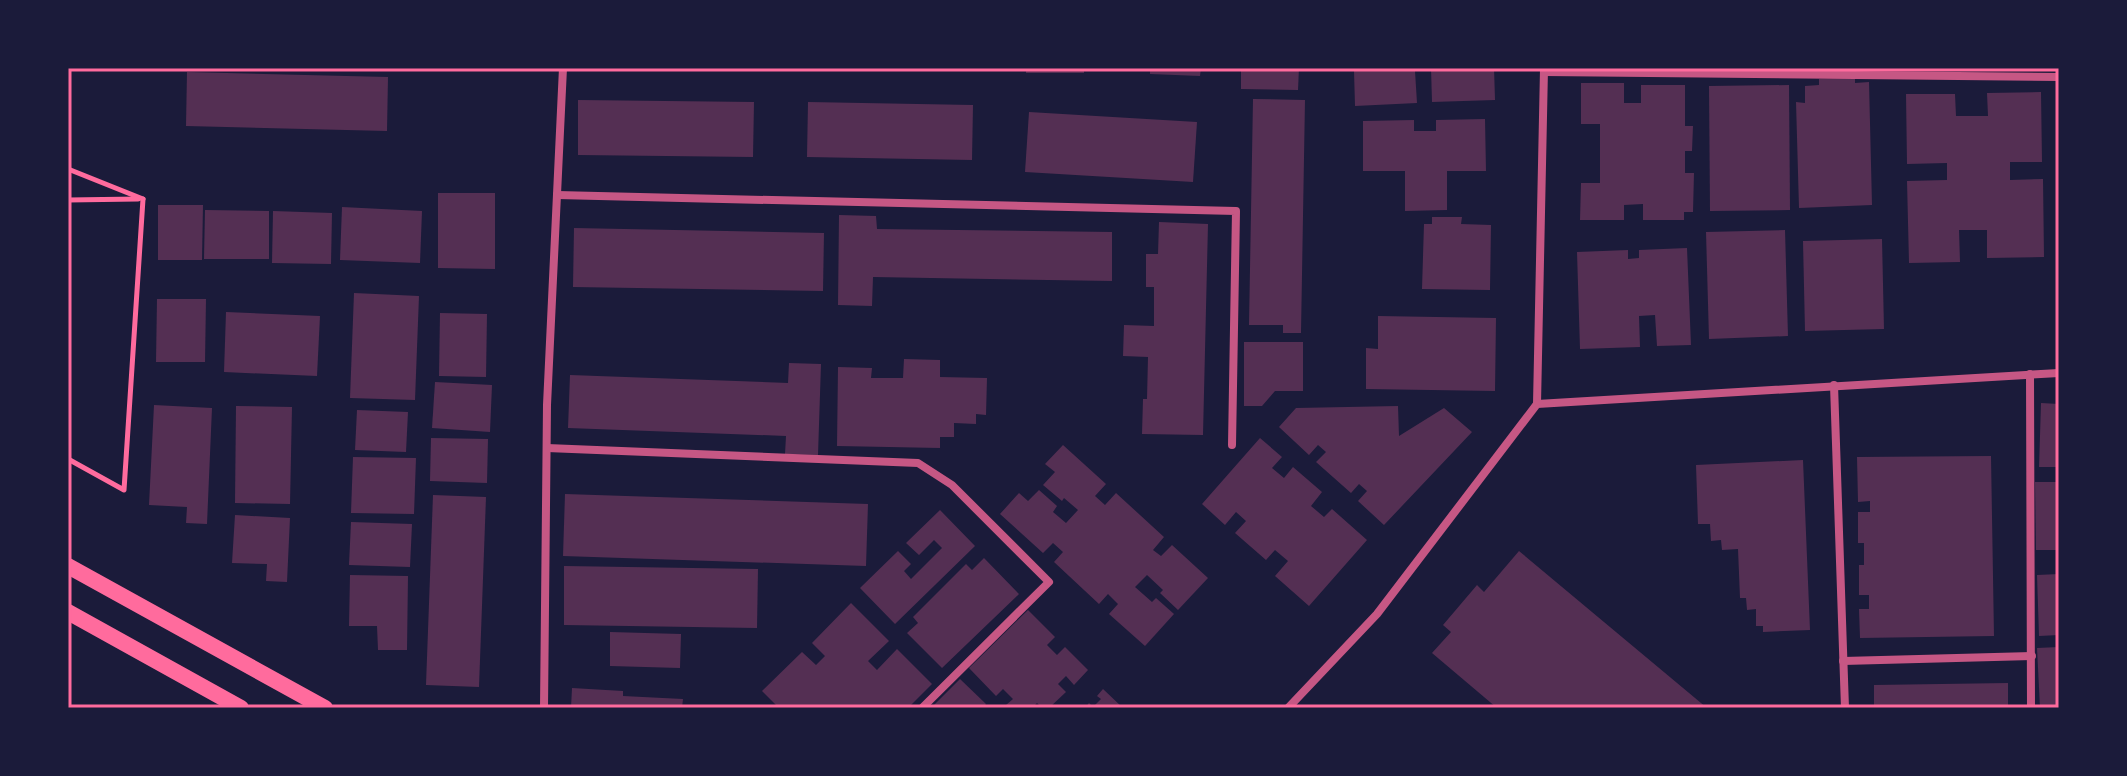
<svg xmlns="http://www.w3.org/2000/svg" width="2127" height="776" font-family="Bitter,serif">
<style>
.building{fill:#542f53}
.lines{fill:none;stroke-linecap:round;stroke-linejoin:round}
.path{stroke:#ff6b9d;stroke-width:5}
.minor{stroke:#c65784;stroke-width:8}
.secondary{stroke:#ff6b9d;stroke-width:16}
.neatline{fill:none;stroke:#ff6b9d;stroke-width:3}
</style>
<rect width="100%" height="100%" fill="#1b1b3a"/>
<!-- building -->
<g class="building">
<rect x="1026" y="68" width="58" height="5"/>
<polygon points="1150,68 1201,68 1200,76 1150,74"/>
<polygon points="1241,68 1299,68 1298,90 1241,89"/>
<polygon points="1387,68 1430,68 1430,70 1415,71 1417,103 1355,106 1354,71"/>
<polygon points="1431,68 1494,68 1495,100 1432,102"/>
<polygon points="187,72 388,77 387,131 186,126"/>
<polygon points="1855,78 1855,83 1869,82 1872,205 1799,208 1796,102 1805,103 1805,86 1819,85 1819,79"/>
<polygon points="1581,83 1624,83 1624,103 1641,103 1641,85 1685,85 1685,126 1693,126 1692,151 1685,151 1685,173 1694,173 1693,212 1684,212 1684,220 1643,220 1643,204 1624,205 1624,220 1580,220 1581,183 1600,183 1600,124 1581,124"/>
<polygon points="1789,85 1790,210 1710,211 1709,86"/>
<polygon points="2041,92 2042,162 2010,162 2010,180 2043,179 2044,257 1987,258 1987,230 1959,230 1960,262 1909,263 1907,181 1947,180 1947,163 1907,164 1906,94 1955,94 1956,116 1988,116 1987,93"/>
<polygon points="1253,99 1305,100 1301,333 1283,333 1283,325 1249,325"/>
<polygon points="578,100 754,102 753,157 578,155"/>
<polygon points="808,102 973,105 972,160 807,157"/>
<polygon points="1029,112 1197,122 1193,182 1025,172"/>
<polygon points="1485,119 1486,171 1447,171 1447,210 1405,211 1405,171 1363,171 1363,121 1414,120 1414,131 1436,131 1436,120"/>
<polygon points="438,193 495,193 495,269 438,268"/>
<polygon points="158,205 203,205 202,260 158,260"/>
<polygon points="342,207 422,211 420,263 340,260"/>
<polygon points="205,210 269,211 269,259 204,259"/>
<polygon points="273,211 332,213 331,264 272,263"/>
<polygon points="839,215 876,216 877,229 1112,232 1112,281 873,277 872,306 838,305"/>
<polygon points="1432,217 1462,217 1461,224 1491,225 1490,290 1422,289 1424,224 1432,224"/>
<polygon points="1159,222 1208,224 1203,435 1142,434 1143,399 1147,399 1148,357 1123,356 1124,325 1154,326 1154,287 1146,287 1146,254 1158,254"/>
<polygon points="574,228 824,233 823,291 573,287"/>
<polygon points="1785,230 1788,336 1709,339 1706,232"/>
<polygon points="1882,239 1884,329 1805,331 1803,241"/>
<polygon points="1687,248 1691,345 1657,346 1655,315 1639,316 1640,347 1580,349 1577,252 1628,250 1628,259 1639,258 1639,250"/>
<polygon points="354,293 419,296 415,400 350,398"/>
<polygon points="157,299 206,299 205,362 156,362"/>
<polygon points="226,312 320,316 317,376 224,372"/>
<polygon points="440,313 487,314 486,377 439,376"/>
<polygon points="1378,316 1496,318 1495,391 1366,389 1366,348 1378,349"/>
<polygon points="1244,342 1303,342 1303,391 1275,391 1262,406 1244,406"/>
<polygon points="904,359 940,360 940,377 987,378 986,415 976,414 976,424 954,423 954,437 940,437 940,448 837,446 838,367 872,368 871,378 903,378"/>
<polygon points="789,363 821,364 818,455 785,454 786,436 568,428 570,375 788,383"/>
<polygon points="435,382 492,385 490,432 432,428"/>
<polygon points="2041,403 2059,404 2059,467 2039,467"/>
<polygon points="154,405 212,408 207,524 186,523 187,507 149,505"/>
<polygon points="236,406 292,407 290,504 235,503"/>
<polygon points="1398,406 1399,436 1444,408 1472,432 1384,525 1358,501 1367,491 1359,484 1351,493 1316,462 1326,452 1318,445 1309,455 1279,427 1296,408"/>
<polygon points="357,410 408,412 406,452 355,450"/>
<polygon points="431,438 488,439 487,483 430,481"/>
<polygon points="1260,438 1282,457 1272,468 1284,478 1293,467 1322,492 1311,506 1324,517 1332,509 1367,540 1309,606 1275,576 1288,561 1275,550 1266,560 1235,533 1246,521 1236,512 1225,525 1202,504"/>
<polygon points="1063,445 1106,484 1095,496 1105,505 1116,493 1164,537 1153,550 1161,556 1172,545 1208,578 1178,610 1160,593 1163,590 1147,575 1135,587 1152,602 1156,598 1174,614 1145,646 1109,614 1118,604 1108,594 1099,604 1054,562 1063,552 1053,543 1043,553 1000,514 1019,493 1028,501 1039,490 1057,506 1053,512 1066,523 1078,510 1064,498 1062,501 1043,485 1055,472 1045,464"/>
<polygon points="1991,456 1994,636 1860,638 1859,609 1869,609 1869,595 1859,595 1859,565 1864,565 1864,543 1858,543 1858,512 1870,512 1870,501 1858,502 1857,457"/>
<polygon points="353,457 416,458 414,514 351,513"/>
<polygon points="1803,460 1810,630 1763,632 1763,626 1756,626 1756,609 1747,610 1746,598 1740,598 1738,549 1722,550 1721,540 1711,541 1710,524 1698,524 1696,465"/>
<polygon points="2035,482 2059,482 2059,550 2036,550"/>
<polygon points="565,494 868,504 866,566 563,556"/>
<polygon points="433,495 486,497 479,687 426,685"/>
<polygon points="940,510 975,546 895,624 860,588 898,551 911,564 904,571 911,579 942,548 934,540 919,555 906,543"/>
<polygon points="235,515 290,518 287,582 266,581 267,564 232,563"/>
<polygon points="351,522 412,524 410,567 349,565"/>
<polygon points="1519,551 1707,708 1497,708 1432,653 1451,632 1443,625 1477,585 1484,592"/>
<polygon points="984,558 1019,594 942,668 907,633 918,623 913,617 966,564 972,570"/>
<polygon points="564,566 758,569 757,628 564,625"/>
<polygon points="2059,574 2059,635 2039,636 2037,575"/>
<polygon points="350,575 408,576 407,650 378,650 377,626 349,626"/>
<polygon points="851,603 889,641 868,661 877,670 897,649 932,684 908,708 779,708 762,691 802,652 816,665 825,656 812,643"/>
<polygon points="1028,610 1055,637 1047,645 1057,655 1065,647 1088,670 1074,685 1066,676 1058,684 1066,692 1049,708 1042,708 1037,703 1032,708 1009,708 1006,705 1013,699 1003,689 996,696 969,668"/>
<polygon points="610,632 681,634 680,668 610,666"/>
<polygon points="2059,647 2059,708 2040,708 2037,648"/>
<polygon points="960,679 986,704 983,708 931,708"/>
<polygon points="2008,683 2008,708 1874,708 1874,685"/>
<polygon points="572,688 623,691 623,696 683,699 682,708 571,708"/>
<polygon points="1103,689 1123,708 1085,708 1089,703 1093,707 1101,699 1097,696"/>
</g>
<g class="lines">
<!-- path -->
<g class="path">
<polyline points="68,169 143,199"/>
<polyline points="68,200 138,199"/>
<polyline points="68,459 124,490 143,199"/>
</g>
<!-- minor -->
<g class="minor">
<polyline points="1544,72 2059,77"/>
<polyline points="557,195 1236,211 1232,445"/>
<polyline points="2030,374 2031,708"/>
<polyline points="1834,385 1845,708"/>
<polyline points="1537,404 1544,69"/>
<polyline points="547,448 918,463 952,485 1049,582 922,708"/>
<polyline points="1843,661 2032,656"/>
<polyline points="544,708 547,405 563,68"/>
<polyline points="1288,708 1377,614 1537,404 2059,373"/>
</g>
<!-- secondary -->
<g class="secondary">
<polyline points="68,566 325,708"/>
<polyline points="68,612 241,708"/>
</g>
</g>
<!-- border -->
<rect width="2127" height="776" fill="none" stroke="#1b1b3a" stroke-width="140"/>
<rect x="70" y="70" width="1987" height="636" class="neatline"/>
</svg>
